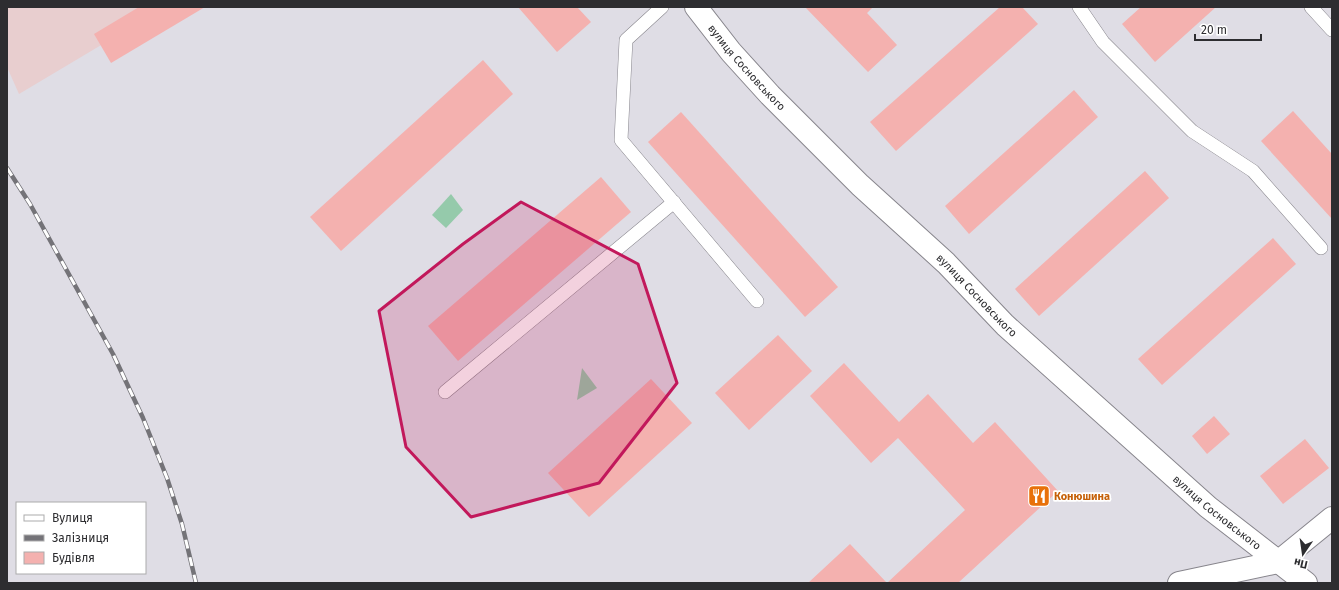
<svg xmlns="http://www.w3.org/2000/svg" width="1339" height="590" font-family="'Fira Sans',sans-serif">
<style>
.industrial{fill:#e8cecf}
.green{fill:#95caab}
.building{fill:#f4b1af}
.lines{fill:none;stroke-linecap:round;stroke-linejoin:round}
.lane-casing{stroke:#87858c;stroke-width:14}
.street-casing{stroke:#87858c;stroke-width:24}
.secondary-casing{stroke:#87858c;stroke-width:24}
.lane{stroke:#fff;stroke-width:13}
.street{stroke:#fff;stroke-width:22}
.secondary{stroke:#fff;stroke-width:22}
.rail-casing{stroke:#747378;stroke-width:4.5}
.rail{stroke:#fff;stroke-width:3;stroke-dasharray:9;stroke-linecap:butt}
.marked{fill:#c2185b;fill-opacity:0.2;stroke:#c2185b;stroke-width:3;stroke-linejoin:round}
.labels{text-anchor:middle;stroke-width:3.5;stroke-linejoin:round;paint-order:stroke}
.street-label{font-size:11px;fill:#2d2d30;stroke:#fff}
.food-label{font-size:11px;font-weight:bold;fill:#c56008;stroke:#fff;text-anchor:start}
</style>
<rect width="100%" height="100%" fill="#dfdde5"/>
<!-- industrial -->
<polygon class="industrial" points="7,7 165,7 19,94 7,67"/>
<!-- green -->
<g class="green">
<polygon points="451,194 463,210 446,228 432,215"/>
<polygon points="582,368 597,388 577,400"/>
</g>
<!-- building -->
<g class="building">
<polygon points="139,7 205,7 111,63 94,34"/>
<polygon points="518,7 577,7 591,22 557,52"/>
<polygon points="805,7 873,7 867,13 897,45 868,72"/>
<polygon points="1000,7 1022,7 1038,24 896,151 870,122"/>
<polygon points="1141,7 1216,7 1155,62 1122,24"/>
<polygon points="483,60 513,94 341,251 310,217"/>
<polygon points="1074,90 1098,117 969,234 945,206"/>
<polygon points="1293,111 1332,154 1332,219 1261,141"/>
<polygon points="681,112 838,287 805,317 648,142"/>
<polygon points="1145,171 1169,198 1039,316 1015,289"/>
<polygon points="601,177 631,212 458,361 428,326"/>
<polygon points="1273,238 1296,264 1162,385 1138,359"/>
<polygon points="778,335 812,371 749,430 715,393"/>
<polygon points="844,363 899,422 928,394 973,443 995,422 1058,491 958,583 808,583 850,544 887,583 965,510 898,438 871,463 810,396"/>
<polygon points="651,379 692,423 589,517 548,473"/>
<polygon points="1214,416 1230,434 1207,454 1192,436"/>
<polygon points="1305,439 1329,468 1283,504 1260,476"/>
</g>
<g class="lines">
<!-- lane casing -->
<g class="lane-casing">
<g id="lane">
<polyline points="662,7 626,40 621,140 757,301"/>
<polyline points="1079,7 1103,42 1192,131 1253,171 1321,248"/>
<polyline points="1311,7 1332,30"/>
<polyline points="445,392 674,202"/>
</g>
</g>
<!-- street casing -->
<g class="street-casing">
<polyline id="street" points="1179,583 1278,562 1332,518"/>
</g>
<!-- secondary casing -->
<g class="secondary-casing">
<g id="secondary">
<path id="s1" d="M 696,7 L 731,52 L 770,95 L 860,185 L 946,263 L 1005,325 L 1208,507 L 1306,583"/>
</g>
</g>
<!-- lane -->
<use href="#lane" class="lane"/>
<!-- street -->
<use href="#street" class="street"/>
<!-- secondary -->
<use href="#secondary" class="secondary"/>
<!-- rail casing -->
<g class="rail-casing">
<polyline id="rail" points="7,168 30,204 113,354 143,418 167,478 182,524 196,583"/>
</g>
<!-- rail -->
<use href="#rail" class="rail"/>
</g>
<!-- marked area -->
<path class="marked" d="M 521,202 L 638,264 L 677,383 L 599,483 L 471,517 L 406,447 L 379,311 L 463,244 Z"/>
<!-- icons -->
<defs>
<g id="restaurant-square" transform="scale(1.15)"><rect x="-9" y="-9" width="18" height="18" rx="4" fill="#e8710a" stroke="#fff"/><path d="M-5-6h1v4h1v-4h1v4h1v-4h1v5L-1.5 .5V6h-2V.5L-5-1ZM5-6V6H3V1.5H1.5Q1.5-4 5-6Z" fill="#fff"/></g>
</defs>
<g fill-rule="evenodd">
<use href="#restaurant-square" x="1039" y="496"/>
</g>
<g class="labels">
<!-- street labels -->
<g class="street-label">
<text dy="4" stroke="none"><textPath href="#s1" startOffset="79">вулиця Сосновського</textPath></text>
<text dy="4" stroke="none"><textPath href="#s1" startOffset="403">вулиця Сосновського</textPath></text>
<text dy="4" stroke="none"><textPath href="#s1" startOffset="727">вулиця Сосновського</textPath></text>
</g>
<!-- food labels -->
<g class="food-label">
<text x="1054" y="500">Конюшина</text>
</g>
</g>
<!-- border -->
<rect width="1339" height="590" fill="none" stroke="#2d2d30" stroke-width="16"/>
<!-- legend -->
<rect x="16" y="502" width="130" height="72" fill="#ffffff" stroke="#ababac"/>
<rect x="24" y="515" width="20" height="6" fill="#ffffff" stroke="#ababac"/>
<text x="52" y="522" font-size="12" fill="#2d2d30">Вулиця</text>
<rect x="24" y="535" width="20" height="6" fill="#747378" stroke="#ababac"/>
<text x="52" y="542" font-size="12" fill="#2d2d30">Залізниця</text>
<rect x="24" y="552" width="20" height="12" fill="#f4b1af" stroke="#ababac"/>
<text x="52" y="562" font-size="12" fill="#2d2d30">Будівля</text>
<!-- north arrow -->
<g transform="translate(1303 554) rotate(193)" stroke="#ffffff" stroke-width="3" paint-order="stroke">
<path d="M0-3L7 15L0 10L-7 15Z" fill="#2d2d30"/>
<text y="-6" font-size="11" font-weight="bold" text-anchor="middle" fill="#2d2d30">Пн</text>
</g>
<!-- scale -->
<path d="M1195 34v6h66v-6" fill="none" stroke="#2d2d30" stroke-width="2"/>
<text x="1201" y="34" font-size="12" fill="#2d2d30" stroke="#ffffff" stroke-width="3" paint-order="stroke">20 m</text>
</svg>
